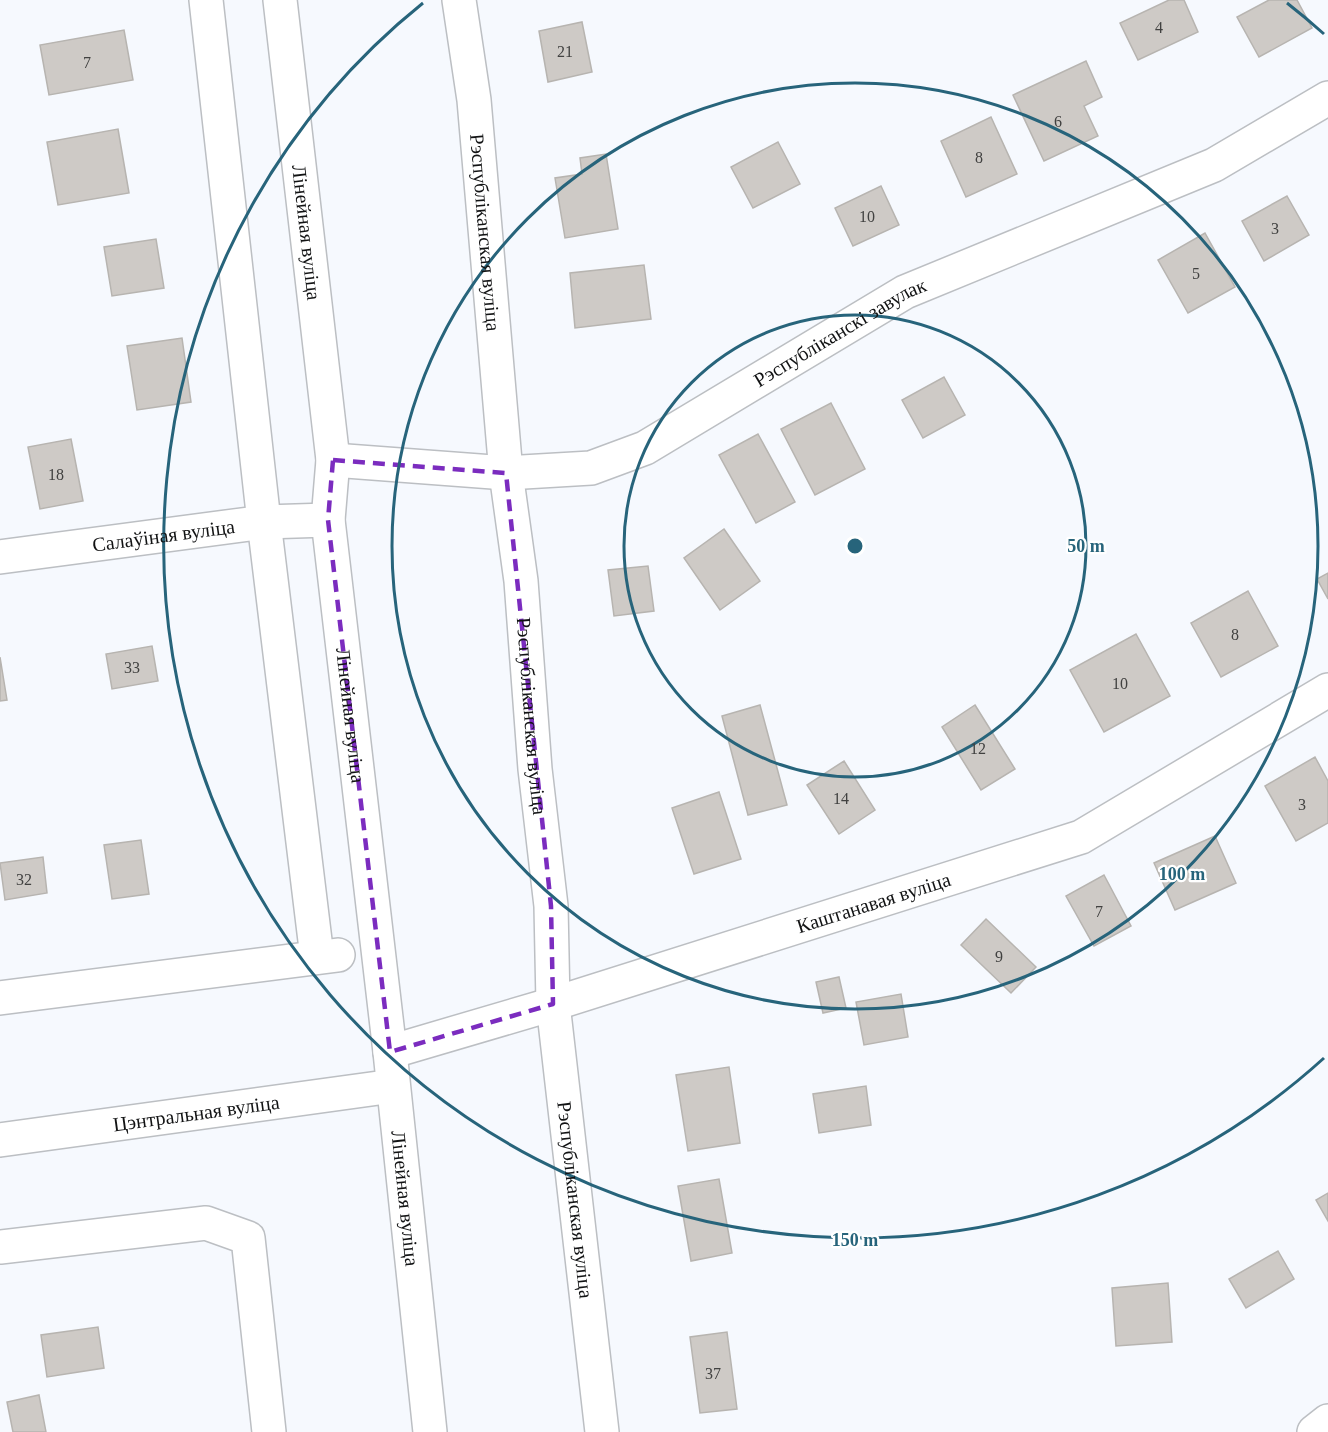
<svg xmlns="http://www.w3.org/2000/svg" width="1328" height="1432" font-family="'Times New Roman',serif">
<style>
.building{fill:#cecac6;stroke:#b7b4b0;stroke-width:1.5}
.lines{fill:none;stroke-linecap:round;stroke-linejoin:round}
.minor-casing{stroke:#bcbfc3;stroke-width:36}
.minor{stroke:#fff;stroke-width:33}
.marked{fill:none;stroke:#7b2cbf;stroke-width:4.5;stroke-dasharray:12 8;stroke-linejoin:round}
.ring{fill:none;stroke:#27647b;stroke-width:3}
.labels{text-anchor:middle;stroke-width:4.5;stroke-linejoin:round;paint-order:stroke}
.number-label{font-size:16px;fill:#414140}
.street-label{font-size:20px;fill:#121314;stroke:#fff}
.centre{fill:#27647b;stroke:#fff;stroke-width:3}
.ring-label{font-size:18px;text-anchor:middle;font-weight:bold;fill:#27647b;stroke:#fff;stroke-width:4.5;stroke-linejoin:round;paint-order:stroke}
</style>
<rect width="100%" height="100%" fill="#f6f9fe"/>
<!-- building -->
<g class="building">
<polygon points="1169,0 1184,0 1198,32 1138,60 1120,23"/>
<polygon points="1269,0 1297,0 1312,28 1259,57 1237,17"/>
<polygon points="582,22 592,72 548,82 539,31"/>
<polygon points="124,30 133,80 49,95 40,45"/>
<polygon points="1086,61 1102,97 1084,106 1098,136 1044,161 1013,95"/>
<polygon points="991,117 1017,174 966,197 941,141"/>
<polygon points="118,129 129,193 58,205 47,142"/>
<polygon points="778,142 800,184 753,208 731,167"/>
<polygon points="606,154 618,229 565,238 555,178 582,174 580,158"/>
<polygon points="881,186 899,225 853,246 835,208"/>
<polygon points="1287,196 1309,235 1264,261 1242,221"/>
<polygon points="1205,233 1235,287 1188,313 1158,260"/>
<polygon points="156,239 164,288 112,296 104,247"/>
<polygon points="644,265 651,319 575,328 570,273"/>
<polygon points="182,338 191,402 137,410 127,346"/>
<polygon points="944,377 965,415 923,438 902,400"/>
<polygon points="831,403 865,469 815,495 781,429"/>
<polygon points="758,434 795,502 756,523 719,455"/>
<polygon points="71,439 83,501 40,509 28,447"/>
<polygon points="724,529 760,581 720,610 684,558"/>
<polygon points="648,566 654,611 614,616 608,570"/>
<polygon points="1328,573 1328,599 1317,579"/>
<polygon points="1248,591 1278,646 1221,677 1191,623"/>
<polygon points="1136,634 1170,696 1104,732 1070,670"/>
<polygon points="152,646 158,681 112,689 106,654"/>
<polygon points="0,657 7,700 0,701"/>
<polygon points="760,705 787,805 748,815 722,716"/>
<polygon points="975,705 1015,769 981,790 942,727"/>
<polygon points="1315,757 1328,781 1328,823 1296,841 1265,786"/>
<polygon points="844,761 875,810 839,834 807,785"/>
<polygon points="719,792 741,859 694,874 672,808"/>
<polygon points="1215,836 1236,883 1175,910 1154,863"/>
<polygon points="141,840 149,894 112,899 104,845"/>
<polygon points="43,857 47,893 5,900 0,863"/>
<polygon points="1104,875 1131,926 1094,946 1066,896"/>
<polygon points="986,919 1036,967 1011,993 961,945"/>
<polygon points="839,977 846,1008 823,1013 816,982"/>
<polygon points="901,994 908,1037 864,1045 856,1002"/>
<polygon points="729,1067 740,1143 688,1151 676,1075"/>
<polygon points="866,1086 871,1125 819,1133 813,1094"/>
<polygon points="719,1179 732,1253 691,1261 678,1186"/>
<polygon points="1328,1193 1328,1221 1316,1200"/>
<polygon points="1278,1251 1294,1279 1246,1308 1229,1279"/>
<polygon points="1168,1283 1172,1342 1116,1346 1112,1288"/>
<polygon points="98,1327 104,1368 47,1377 41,1335"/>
<polygon points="727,1332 737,1409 700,1413 690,1337"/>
<polygon points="39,1395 46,1432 13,1432 7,1402"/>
</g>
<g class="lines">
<!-- minor casing -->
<g class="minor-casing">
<g id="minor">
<polyline points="206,0 264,522 317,957"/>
<path id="s1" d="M 280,0 L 333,460 L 328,520 L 390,1052 L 430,1432"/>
<path id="s2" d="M 459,0 L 474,100 L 506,473 L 521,581 L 535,769 L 551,906 L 553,1004 L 602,1432"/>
<path id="s3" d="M 333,460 L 506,473 L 591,468 L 645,448 L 905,292 L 1214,165 L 1328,98"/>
<path id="s4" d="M 0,557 L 264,522 L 328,520"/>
<polyline points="0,998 338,955"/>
<path id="s5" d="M 390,1052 L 553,1004 L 1081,837 L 1328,690"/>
<path id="s6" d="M 0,1140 L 393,1086"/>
<polyline points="0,1247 206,1223 248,1238 269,1432"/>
<polyline points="1314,1432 1328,1421"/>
</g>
</g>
<!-- minor -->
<use href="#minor" class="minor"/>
</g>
<!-- marked area -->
<path class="marked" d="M 333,460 L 506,473 L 551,906 L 553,1004 L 390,1052 L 328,520 Z"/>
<!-- distance rings -->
<g class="ring">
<circle cx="855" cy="546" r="231"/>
<circle cx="855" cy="546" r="463"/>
<path d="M1324 1058A694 694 0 1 1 423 3M1287 3A694 694 0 0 1 1324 34"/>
</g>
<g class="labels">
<!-- number labels -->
<g class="number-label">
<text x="1159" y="33">4</text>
<text x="565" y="57">21</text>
<text x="87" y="68">7</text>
<text x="1058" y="127">6</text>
<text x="979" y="163">8</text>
<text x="867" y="222">10</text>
<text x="1275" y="234">3</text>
<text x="1196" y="279">5</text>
<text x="56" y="480">18</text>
<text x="1235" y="640">8</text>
<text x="132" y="673">33</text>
<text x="1120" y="689">10</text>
<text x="978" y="754">12</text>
<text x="841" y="804">14</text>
<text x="1302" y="810">3</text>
<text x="24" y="885">32</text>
<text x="1099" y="917">7</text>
<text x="999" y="962">9</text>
<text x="713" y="1379">37</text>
</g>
<!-- street labels -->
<g class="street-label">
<text dy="7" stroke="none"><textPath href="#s2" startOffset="234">Рэспубліканская вуліца</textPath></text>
<text dy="7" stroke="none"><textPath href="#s1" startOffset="234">Лінейная вуліца</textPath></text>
<text dy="7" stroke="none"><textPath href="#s3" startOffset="543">Рэспубліканскі завулак</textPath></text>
<text dy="7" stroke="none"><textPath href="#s4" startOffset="165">Салаўіная вуліца</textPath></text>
<text dy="7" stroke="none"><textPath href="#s1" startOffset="720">Лінейная вуліца</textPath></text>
<text dy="7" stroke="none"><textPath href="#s2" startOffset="720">Рэспубліканская вуліца</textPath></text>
<text dy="7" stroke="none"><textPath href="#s5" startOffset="506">Каштанавая вуліца</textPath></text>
<text dy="7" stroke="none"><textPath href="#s6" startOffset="198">Цэнтральная вуліца</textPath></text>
<text dy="7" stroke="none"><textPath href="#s1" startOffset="1206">Лінейная вуліца</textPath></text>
<text dy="7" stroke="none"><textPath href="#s2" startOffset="1206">Рэспубліканская вуліца</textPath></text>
</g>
</g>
<circle cx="855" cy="546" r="9" class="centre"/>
<g class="ring-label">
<text x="1086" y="552">50 m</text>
<text x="1182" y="880">100 m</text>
<text x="855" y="1246">150 m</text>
</g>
</svg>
